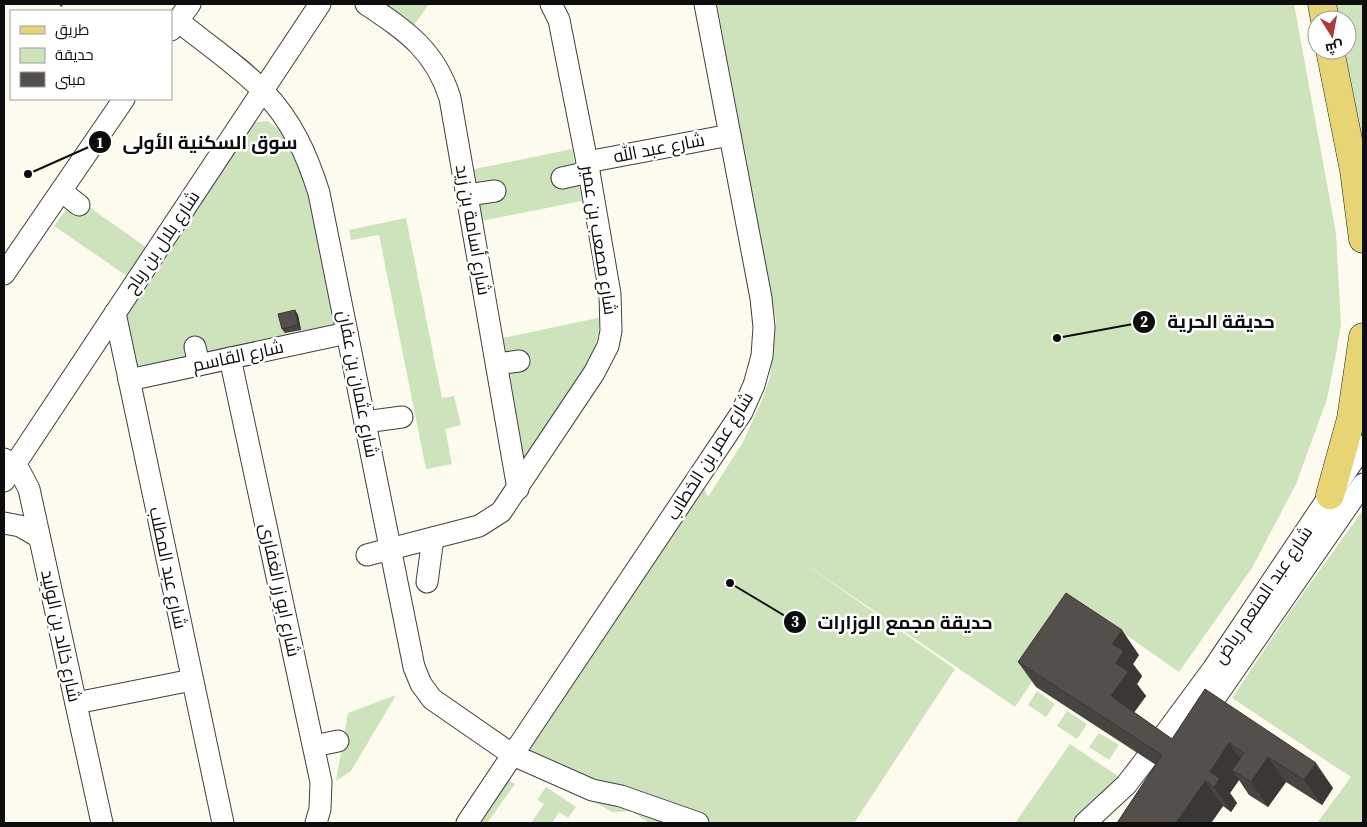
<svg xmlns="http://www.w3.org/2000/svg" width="1367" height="827" font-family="'Source Serif 4',Cairo,serif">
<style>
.green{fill:#cde3bc}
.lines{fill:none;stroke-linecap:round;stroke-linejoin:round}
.minor-casing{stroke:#404040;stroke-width:23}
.major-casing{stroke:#1e1e1e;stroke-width:29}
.minor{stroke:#fff;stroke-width:21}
.major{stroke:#e6d475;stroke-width:28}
.wall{fill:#484440}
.shaded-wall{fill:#3b3734}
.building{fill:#544f4a;stroke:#3b3734}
.labels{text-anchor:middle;stroke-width:5;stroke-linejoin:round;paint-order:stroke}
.street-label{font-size:18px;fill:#0d0d0d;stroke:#fff}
.leader{fill:none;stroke:#0d0d0d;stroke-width:2}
.callout-dot{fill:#0d0d0d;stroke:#fff;stroke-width:2}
.mark-label{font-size:15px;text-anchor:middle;font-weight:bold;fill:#fff}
.callout-label{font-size:19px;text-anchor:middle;font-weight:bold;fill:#0d0d0d;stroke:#fff;stroke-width:5;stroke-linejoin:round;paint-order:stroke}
</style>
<rect width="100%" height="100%" fill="#fdfbee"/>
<!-- green -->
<g class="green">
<polygon points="378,4 429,4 412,28"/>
<polygon points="717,4 1294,4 1336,233 1341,324 1335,359 1327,399 1296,484 1252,568 1179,672 1083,605 1015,707 792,555 955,669 854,823 649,823 632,811 612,812 513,755 699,478 708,497 743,442 762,400 770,377 776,321"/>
<polygon points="1337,4 1363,4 1363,153 1345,50 1347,50 1347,20 1340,20"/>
<polygon points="268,121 280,131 291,147 303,172 338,332 137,369 123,331 128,309 256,122"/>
<polygon points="572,149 582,201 481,221 470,170"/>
<polygon points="75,197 147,248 127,276 54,226"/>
<polygon points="406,218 442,398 454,396 461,425 445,429 452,464 426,469 379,235 351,240 349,230"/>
<polygon points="602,317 592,360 524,460 503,338"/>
<polygon points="1363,510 1363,823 1317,823 1351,777 1232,698 1287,616"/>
<polygon points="1037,691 1055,704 1046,717 1028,705"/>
<polygon points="396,695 351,771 336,781 348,713"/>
<polygon points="1067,711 1087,724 1077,739 1057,726"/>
<polygon points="1099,733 1119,745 1109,760 1089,747"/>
<polygon points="1070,744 1121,778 1075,823 1015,823"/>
<polygon points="506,779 515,784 487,823 476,823"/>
<polygon points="546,787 576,807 568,818 559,812 552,823 531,823 544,804 537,800"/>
</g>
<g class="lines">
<!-- minor casing -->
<g class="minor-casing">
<g id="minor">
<path d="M 366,4 C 406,31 435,50 450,98 L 518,489"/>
<path d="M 178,21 C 204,42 242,68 264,92 C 292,121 307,155 319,193 L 414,667 L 421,684 L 432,699 L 513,755 L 592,790 L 621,796 L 698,823"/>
<polyline points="171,30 190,4"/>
<polyline points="587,162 730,135"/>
<polyline points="562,178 589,172"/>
<polyline points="61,191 79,205"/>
<polyline points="467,195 495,191"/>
<polyline points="4,274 124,99"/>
<polyline points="115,313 223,823"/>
<polyline points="195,347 199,365"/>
<polyline points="230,358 321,782 320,809 316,823"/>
<polyline points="497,364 519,361"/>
<polyline points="129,380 347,333"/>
<polyline points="365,422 402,417"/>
<polyline points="4,459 19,470 29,489 102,823"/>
<polyline points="4,481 320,4"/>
<polyline points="4,523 20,526 39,537"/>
<polyline points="367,555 479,526 501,512 594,373 608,346 611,331 610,294 589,172 559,20 551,4"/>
<polyline points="427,582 433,538"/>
<polyline points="76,703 192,680"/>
<polyline points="1199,721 1363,484"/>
<polyline points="1159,742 1213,669 1363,446"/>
<polyline points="314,746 338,741"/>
<polyline points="467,823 742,412 754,385 762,356 764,327 761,298 705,4"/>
<polyline points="1085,823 1126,785 1146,759"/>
</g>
</g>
<!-- major casing -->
<g class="major-casing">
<g id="major">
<polyline points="1322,4 1325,20"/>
<polyline points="1330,50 1354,170 1363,239"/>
<polyline points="1330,495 1351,419 1363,337"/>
</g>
</g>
<!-- minor -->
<use href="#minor" class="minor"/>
<!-- major -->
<use href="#major" class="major"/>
</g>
<!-- wall -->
<g class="wall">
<polygon points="295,310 298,315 301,330 285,333 282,329"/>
<polygon points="1139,655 1133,664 1142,676 1137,684 1146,696 1134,712 1172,739 1205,689 1333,788 1322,805 1286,782 1268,807 1249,795 1239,780 1230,793 1237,803 1231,812 1223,806 1211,823 1117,823 1156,765 1036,687 1018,662"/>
</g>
<!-- shaded-wall -->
<g class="shaded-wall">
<polygon points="59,4 64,4 61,7"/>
<polygon points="295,310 298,315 301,330 298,325"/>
<polygon points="1122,630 1139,655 1133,664 1142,676 1137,684 1146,696 1128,721 1111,696 1116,663 1112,644"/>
<polygon points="1229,743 1247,768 1232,770 1239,780 1230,793 1237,803 1231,812 1214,787 1210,772"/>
<polygon points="1268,757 1286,782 1268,807 1251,782"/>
<polygon points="1316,763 1333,788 1322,805 1304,780"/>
<polygon points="1205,781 1223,806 1211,823 1176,823"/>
</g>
<!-- building -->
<g class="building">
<polygon points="295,310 298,325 282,329 278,314"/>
<polygon points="1066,593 1122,630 1112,644 1124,651 1116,663 1128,672 1111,696 1172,739 1205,689 1316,763 1304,780 1268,757 1251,782 1232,770 1244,753 1229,743 1210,772 1220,778 1214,787 1205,781 1176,823 1117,823 1162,755 1018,662"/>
</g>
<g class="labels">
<!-- street labels -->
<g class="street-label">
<text transform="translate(659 148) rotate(-11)" y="6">شارع عبد الله</text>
<text transform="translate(473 230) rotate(80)" y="6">شارع أسامة بن زيد</text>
<text transform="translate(599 240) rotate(81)" y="6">شارع مصعب بن عمير</text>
<text transform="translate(162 242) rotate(-56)" y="6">شارع بلال بن رباح</text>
<text transform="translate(238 356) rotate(-12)" y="6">شارع القاسم</text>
<text transform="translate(358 384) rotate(79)" y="6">شارع عثمان بن عفان</text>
<text transform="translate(710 456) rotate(-58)" y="6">شارع عمر بن الخطاب</text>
<text transform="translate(168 568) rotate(78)" y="6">شارع عبد المطلب</text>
<text transform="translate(280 590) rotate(78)" y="6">شارع ابو زر الغفارى</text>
<text transform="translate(1263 595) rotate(-56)" y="6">شارع عبد المنعم رياض</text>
<text transform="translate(61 636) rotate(78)" y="6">شارع خالد بن الوليد</text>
</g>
</g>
<!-- callouts -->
<path class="leader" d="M28 174L100 142M1057 338L1144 322M730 583L795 622"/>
<g class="callout-dot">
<circle cx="28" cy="174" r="5"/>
<circle cx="1057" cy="338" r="5"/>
<circle cx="730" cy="583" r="5"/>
<circle cx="100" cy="142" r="12"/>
<circle cx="1144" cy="322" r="12"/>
<circle cx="795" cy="622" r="12"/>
</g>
<g class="mark-label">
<text x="100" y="148">1</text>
<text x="1144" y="327">2</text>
<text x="795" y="627">3</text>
</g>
<g class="callout-label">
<text x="210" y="149">سوق السكنية الأولى</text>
<text x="1221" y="328">حديقة الحرية</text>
<text x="905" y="629">حديقة مجمع الوزارات</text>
</g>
<!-- border -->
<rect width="1367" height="827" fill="none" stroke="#0d0d0d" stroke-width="10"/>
<!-- legend -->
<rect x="10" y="10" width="162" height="90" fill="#ffffff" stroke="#9e9e9e"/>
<rect x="20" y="26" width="25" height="8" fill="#e6d475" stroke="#9e9e9e"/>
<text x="55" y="35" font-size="15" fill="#0d0d0d">طريق</text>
<rect x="20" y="48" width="25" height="15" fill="#cde3bc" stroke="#9e9e9e"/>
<text x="55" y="60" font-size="15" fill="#0d0d0d">حديقة</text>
<rect x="20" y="72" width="25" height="15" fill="#544f4a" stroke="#9e9e9e"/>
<text x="55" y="85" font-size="15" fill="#0d0d0d">مبنى</text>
<!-- north arrow -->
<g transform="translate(1332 35) rotate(169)"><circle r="24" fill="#ffffff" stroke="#9e9e9e"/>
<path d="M0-4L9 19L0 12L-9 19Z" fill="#aa3b37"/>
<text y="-8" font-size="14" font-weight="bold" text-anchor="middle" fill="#0d0d0d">ش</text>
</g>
</svg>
